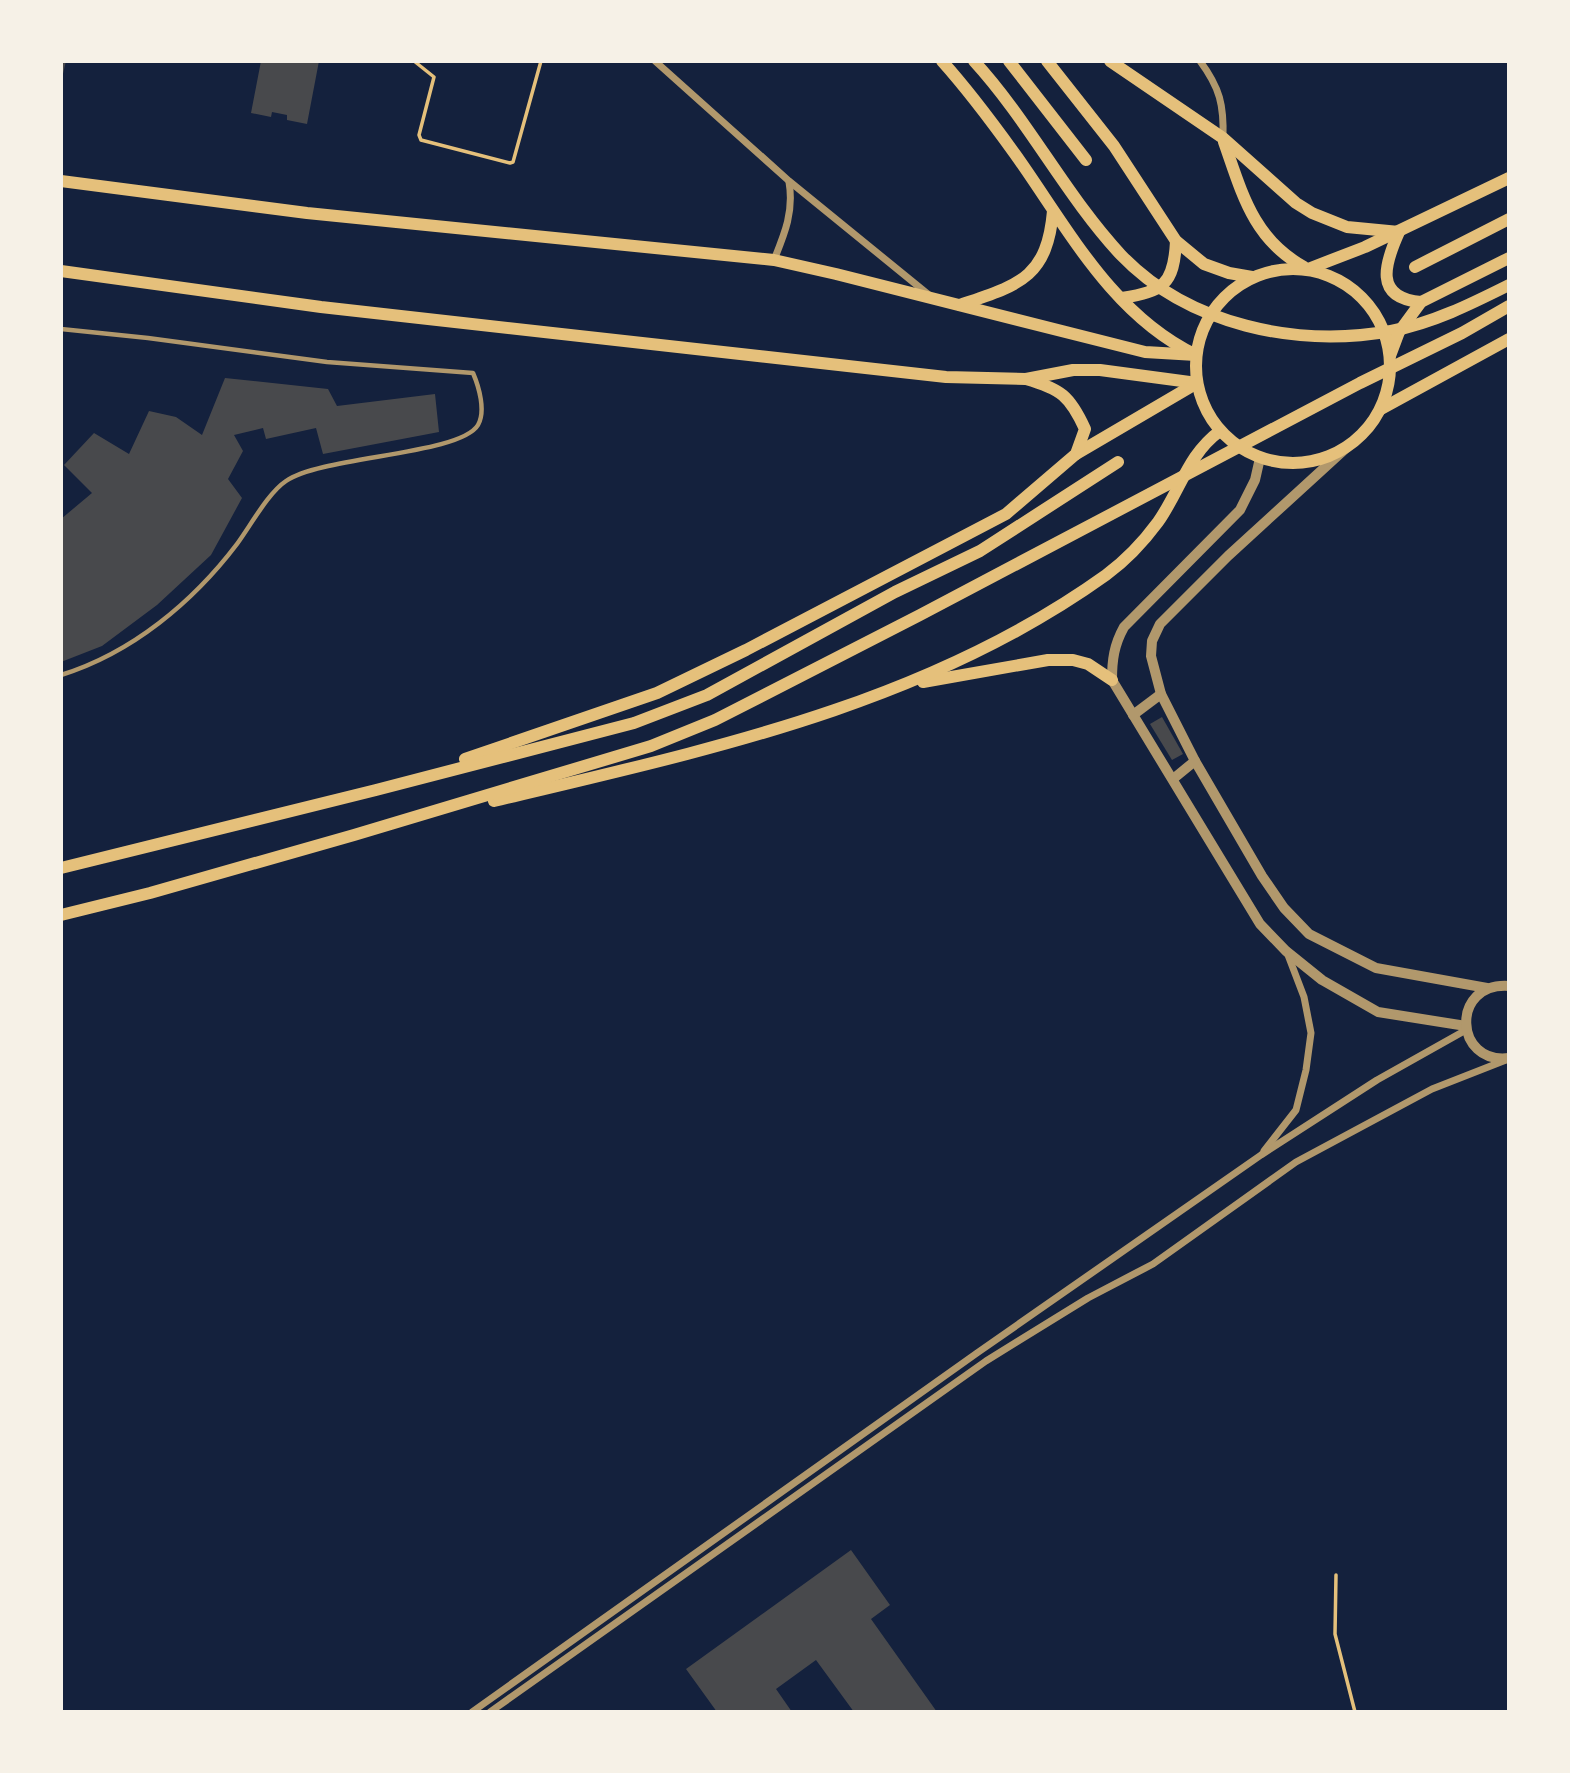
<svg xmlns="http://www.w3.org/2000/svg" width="1570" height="1773" font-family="'Exo 2',sans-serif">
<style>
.building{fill:#48494c}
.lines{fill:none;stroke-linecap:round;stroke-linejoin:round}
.path{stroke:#e5c07b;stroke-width:3.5}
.service{stroke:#b1986c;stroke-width:4.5}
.minor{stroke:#b1986c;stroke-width:7}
.tertiary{stroke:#b1986c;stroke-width:10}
.secondary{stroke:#e5c07b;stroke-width:12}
.primary{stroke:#e5c07b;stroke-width:12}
</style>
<rect width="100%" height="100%" fill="#14213d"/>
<!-- building -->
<g class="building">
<polygon points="61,61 66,61 62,78 61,78"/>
<polygon points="261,61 319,61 307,124 287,120 287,115 272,112 271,117 251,113"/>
<polygon points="225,378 328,389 337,406 435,394 439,432 323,454 316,428 266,439 263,428 234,435 243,451 228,479 242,498 211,555 157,605 102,646 61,662 61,519 92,493 64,465 94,433 129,454 149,411 176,417 202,435"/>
<polygon points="1162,717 1183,754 1172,760 1150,724"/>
<polygon points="851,1550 890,1605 871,1619 937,1712 854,1712 816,1660 776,1689 792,1712 717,1712 686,1669"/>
</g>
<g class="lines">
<!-- path -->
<g class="path">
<polyline points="414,61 434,77 419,135 421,140 510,163 513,162 541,61"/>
<polyline points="1336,1575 1335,1634 1355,1712"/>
</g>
<!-- service -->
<path class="service" d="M 61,329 L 148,338 L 327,362 L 473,373 C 479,387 486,411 478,425 C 460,455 322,456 286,481 C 268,493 251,525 237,544 C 193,602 132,653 61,675"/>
<!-- minor -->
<g class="minor">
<polyline points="655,61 789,181 929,295"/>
<path d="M 1200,61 C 1220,88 1224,105 1223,138"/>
<path d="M 774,260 C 785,233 794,211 789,182"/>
<polyline points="1264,1151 1296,1110 1306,1070 1311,1033 1304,997 1288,955"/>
<polyline points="472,1712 977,1353 1261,1155 1377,1080 1466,1030"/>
<polyline points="490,1712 986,1361 1088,1298 1153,1264 1296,1162 1432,1089 1506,1060"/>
</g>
<!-- tertiary -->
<g class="tertiary">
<polyline points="1345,449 1228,556 1160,624 1152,641 1151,656 1161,694 1195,761 1262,876 1284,908 1309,934 1376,968 1487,988"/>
<path d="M 1260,458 L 1255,480 L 1240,510 L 1124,627 C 1114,645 1112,660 1112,680 L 1260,924 L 1286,951 L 1322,980 L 1378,1012 L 1466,1026"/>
<polyline points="1133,715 1161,694"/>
<polyline points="1173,779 1195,761"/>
<path d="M 1509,986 C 1450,982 1454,1065 1509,1058"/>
</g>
<!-- secondary -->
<g class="secondary">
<polyline points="61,181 307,213 774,260 836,274 1145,352 1196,355"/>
<polyline points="61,271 321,307 946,377 1026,379 1073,370 1100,370 1197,383"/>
</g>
<!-- primary -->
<g class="primary">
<path d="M 942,61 C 968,90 992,122 1015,154 C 1067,227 1112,315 1196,355"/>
<path d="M 974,61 C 1029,121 1066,196 1121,255 C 1188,325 1297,348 1391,331 C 1433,323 1471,304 1509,285"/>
<polyline points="1009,61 1086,160"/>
<polyline points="1047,61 1114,146 1176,241 1204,264 1229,273 1252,277"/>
<path d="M 1110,61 L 1223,138 L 1296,203 L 1312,213 L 1347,227 L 1399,232 C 1385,263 1373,298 1421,302"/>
<path d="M 1224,142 C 1242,193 1253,239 1304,267"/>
<polyline points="1415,267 1509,219"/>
<circle cx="1293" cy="366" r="97"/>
<polyline points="1308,269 1365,247 1509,178"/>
<path d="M 1122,298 C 1163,291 1174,285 1176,241"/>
<path d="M 960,305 C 1018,285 1047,279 1053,211"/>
<polyline points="1390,356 1399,332 1421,302 1509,258"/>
<polyline points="1381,409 1509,339"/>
<polyline points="1076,454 1197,383"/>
<polyline points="923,682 1048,660 1073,660 1088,664 1112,680"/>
<path d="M 465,759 L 657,693 L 746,650 L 1006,514 L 1076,454 L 1085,429 C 1070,396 1061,389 1026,379"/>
<path d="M 494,801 C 707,750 925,705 1106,575 C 1125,561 1144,541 1158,522 C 1180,491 1188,454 1220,431"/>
<polyline points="61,868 376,790 634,723 707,695 895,592 980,551 1118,462"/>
<polyline points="61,915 150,893 354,835 651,746 715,720 920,615 1360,383 1462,333 1509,306"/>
</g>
</g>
<!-- border -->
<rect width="1570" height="1773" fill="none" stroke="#f6f1e7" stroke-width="126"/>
</svg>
